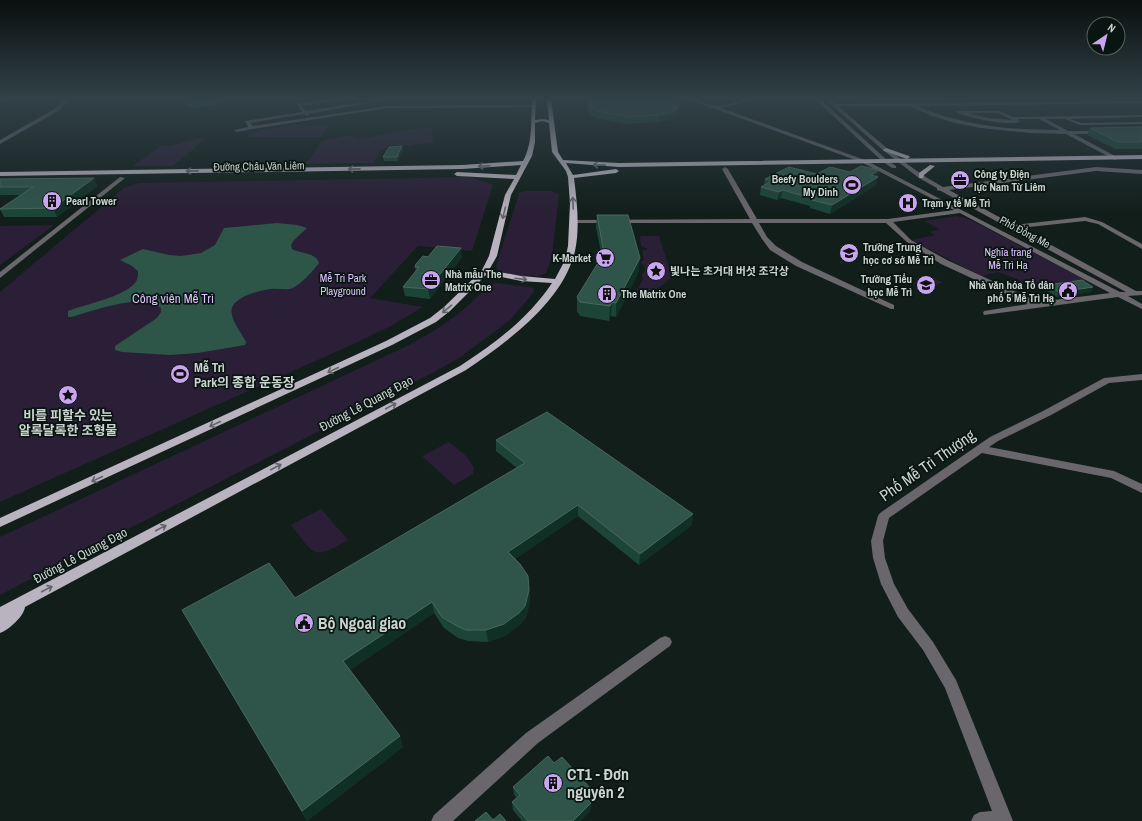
<svg xmlns="http://www.w3.org/2000/svg" width="1142" height="821" font-family="'Archivo Narrow','Noto Sans KR',sans-serif">
<style>
.green{fill:#2a1f36}
.water{fill:#2d5648}
.lines{fill:none;stroke-linecap:round;stroke-linejoin:round}
.minor{fill:#69666c;fill-rule:evenodd}
.major{fill:#b8b3bf;fill-rule:evenodd}
.wall{fill:#1c4538}
.shaded-wall{fill:#102f25}
.building{fill:#2f5449;stroke:#48685e}
.oneway{stroke:#606468}
.labels{text-anchor:middle;stroke-width:3.5;stroke-linejoin:round;paint-order:stroke}
.far-street-label{font-size:11px;fill:#ccd4d0;stroke:#091511}
.far-poi-label{font-size:11px;font-weight:bold;fill:#ccd4d0;stroke:#091511;text-anchor:start}
.far-park-label{font-size:11px;fill:#ddc2fb;stroke:#091511}
.park-label{font-size:13px;fill:#ddc2fb;stroke:#091511}
.poi-label{font-size:13px;font-weight:bold;fill:#ccd4d0;stroke:#091511;text-anchor:start}
.street-label{font-size:13px;fill:#ccd4d0;stroke:#091511}
.near-street-label{font-size:16px;fill:#ccd4d0;stroke:#091511}
.near-poi-label{font-size:16px;font-weight:bold;fill:#ccd4d0;stroke:#091511;text-anchor:start}
</style>
<rect width="100%" height="100%" fill="#111e1a"/>
<!-- green -->
<g class="green">
<polygon points="292,125 329,126 321,137 247,137 252,132"/>
<polygon points="431,128 434,143 416,144 409,146 390,145 380,151 374,163 306,164 322,141 350,135 356,139 366,138 411,129"/>
<polygon points="200,138 206,138 173,166 133,166 161,146 170,146"/>
<polygon points="471,177 493,185 472,251 418,246 370,298 423,307 391,326 358,342 0,502 0,292 124,188 139,183"/>
<path d="M 525,191 L 550,191 L 559,194 L 552,256 L 546,273 C 534,280 512,275 498,271 L 496,266 L 519,193 Z"/>
<polygon points="957,216 969,219 1087,281 1035,289 1014,278 998,272 981,276 912,240 935,235 929,232 939,229 924,221"/>
<polygon points="52,225 53,226 0,265 0,226"/>
<polygon points="640,236 659,236 672,277 660,287 630,302 643,279 641,275 645,271 644,265 641,263 644,259 642,251 648,249 641,246"/>
<polygon points="929,276 943,282 928,289 914,283"/>
<path d="M 497,283 L 530,287 L 533,288 L 534,292 L 511,319 L 497,330 L 459,358 L 436,371 L 0,595 L 0,537 L 409,345 C 434,331 458,317 478,296 C 484,290 488,283 497,283 Z"/>
<polygon points="449,442 466,456 474,467 473,474 454,485 422,456"/>
<path d="M 321,509 L 348,540 C 312,561 315,555 291,525 Z"/>
</g>
<!-- water -->
<g class="water">
<polygon points="205,99 222,99 225,102 196,108 184,105"/>
<path d="M 277,223 L 297,225 L 307,228 L 294,240 L 291,245 L 292,249 C 301,254 315,252 319,263 C 314,270 299,287 290,289 C 284,290 277,288 271,289 C 260,290 227,298 232,315 C 234,324 242,334 246,342 L 245,345 L 198,353 L 170,355 L 122,352 L 115,350 L 115,346 L 157,318 L 161,312 L 161,308 C 141,292 94,311 71,317 L 68,317 L 68,311 C 86,304 123,297 135,283 C 138,280 138,275 138,271 L 132,266 L 120,260 L 143,249 L 169,255 L 181,256 L 201,253 L 215,245 L 224,228 Z"/>
</g>
<g class="lines">
<!-- minor -->
<g class="minor">
<polygon points="0,99 2,99 2,100 0,101"/>
<polygon points="65,99 70,99 60,110 0,144 0,140 56,108"/>
<polygon points="331,99 346,99 302,106 306,111 378,100 380,101 308,114 309,115 307,116 304,114 250,123 253,126 388,106 534,105 536,106 534,107 388,108 252,129 237,132 234,130 248,127 245,121 302,112 297,104"/>
<path d="M 688,99 C 698,99 707,106 716,106 C 728,106 741,99 755,99 L 721,108 L 865,160 L 1120,292 L 1126,292 L 941,191 L 937,190 L 937,188 L 919,178 L 884,151 L 825,99 L 830,99 L 835,104 L 1142,101 L 1142,103 L 917,106 C 963,126 1011,130 1060,130 L 1039,119 L 1018,119 L 1020,122 C 1007,126 967,118 956,112 L 958,111 L 999,111 L 1013,117 L 1142,115 L 1142,117 L 1070,119 L 1081,123 L 1142,122 L 1142,124 L 1080,125 L 1065,119 L 1046,119 L 1068,131 L 1104,131 L 1104,133 L 1102,134 L 1074,134 L 1117,157 L 1118,158 L 1115,160 L 1066,134 L 1030,133 L 981,128 L 955,123 L 932,116 L 910,106 L 838,106 C 872,135 904,166 943,187 L 1096,167 L 1142,170 L 1142,174 L 1096,171 L 949,190 L 1014,225 L 1085,217 L 1102,222 L 1142,244 L 1142,249 L 1098,224 L 1085,221 L 1020,228 L 1136,291 L 1142,291 L 1142,295 L 1128,296 L 1142,304 L 1142,309 L 1118,297 L 984,315 L 983,313 L 984,311 L 1028,304 L 941,264 L 907,242 L 886,223 L 759,223 L 767,237 L 776,246 L 802,262 L 894,305 L 894,309 L 891,309 L 796,266 L 770,250 L 762,239 L 752,223 L 572,223 L 572,221 L 574,220 L 750,219 L 722,169 L 725,167 L 728,169 L 757,219 L 888,219 L 954,210 L 861,162 ZM 970,113 L 998,113 L 1013,120 L 988,118 ZM 960,213 L 1110,293 L 1038,302 L 947,260 L 911,240 L 893,222 Z"/>
<polygon points="815,99 820,99 887,160 896,166 896,168 892,168 883,162"/>
<polygon points="120,177 125,178 0,278 0,272"/>
<polygon points="1142,374 1142,380 1109,383 1051,415 998,441 989,447 1114,471 1142,484 1142,493 1111,478 982,453 889,518 883,541 885,558 894,584 908,609 933,642 956,680 1013,821 971,821 974,815 980,812 992,811 945,688 923,650 898,617 881,584 873,558 871,541 878,516 880,513 990,437 1043,411 1104,378"/>
<polygon points="665,636 670,638 672,642 670,646 538,743 453,821 431,821 434,815 526,733 660,638"/>
</g>
<!-- major -->
<g class="major">
<path d="M 532,99 L 536,99 L 535,120 L 542,119 L 549,120 L 547,99 L 551,99 L 558,152 L 563,160 L 619,163 L 1142,155 L 1142,159 L 619,167 L 566,163 L 573,175 L 616,169 L 619,171 L 616,173 L 574,178 C 577,202 580,228 575,251 C 563,302 507,342 466,370 L 25,607 C 24,616 9,630 0,633 L 0,607 L 460,366 C 495,343 528,319 552,283 L 521,281 L 487,274 L 450,311 L 436,322 L 392,345 L 0,527 L 0,518 L 386,341 L 430,318 L 444,307 L 482,270 L 489,256 L 505,195 L 514,179 L 457,176 L 454,174 L 457,172 L 516,175 L 521,165 L 462,169 L 0,176 L 0,172 L 462,165 L 523,161 C 533,144 531,118 532,99 ZM 542,121 L 549,123 L 552,152 L 566,171 L 568,177 L 570,203 L 568,246 L 565,260 L 555,279 L 521,276 L 489,270 L 497,256 L 511,195 L 532,156 L 535,142 L 535,123 Z"/>
<polygon points="886,148 909,156 910,157 907,159 884,151 883,150"/>
<polygon points="930,165 935,166 924,175 923,178 919,178 919,173"/>
</g>
</g>
<!-- wall -->
<g class="wall">
<polygon points="847,99 868,99 867,101 850,101"/>
<polygon points="588,104 679,105 679,111 677,116 670,120 658,122 628,124 600,119 592,116 588,111"/>
<polygon points="1142,127 1142,149 1115,149 1087,135 1090,128"/>
<polygon points="402,146 403,150 398,161 384,161 383,157"/>
<polygon points="817,174 877,177 876,185 830,214 810,208 810,206 781,198 777,200 760,195 761,187 764,185 765,179"/>
<polygon points="94,178 97,186 57,217 4,217 0,209 20,195 0,195 0,179"/>
<polygon points="597,215 639,271 616,317 611,316 609,321 580,316 577,311 577,297 602,257 596,228"/>
<polygon points="428,257 462,257 430,299 405,296 403,287 416,272 415,267"/>
<polygon points="1048,285 1093,287 1091,292 1057,297 1046,290"/>
<polygon points="496,440 692,525 639,565 578,516 515,559 528,576 530,602 526,618 519,625 505,636 488,642 468,641 458,638 444,628 434,613 350,670 400,736 403,747 307,821 188,621 182,610 295,598 517,468 496,451"/>
<polygon points="554,763 590,796 587,800 591,803 590,811 580,821 522,821 513,810 512,802 517,798 514,795 513,787"/>
</g>
<!-- shaded-wall -->
<g class="shaded-wall">
<polygon points="679,105 679,111 677,116 670,120 658,122 659,115"/>
<polygon points="402,146 403,150 398,161 397,157"/>
<polygon points="879,170 876,185 830,214 832,205 871,175"/>
<polygon points="94,178 97,186 57,217 53,208"/>
<polygon points="783,190 781,198 777,200 779,192"/>
<polygon points="461,248 462,257 430,299 428,289"/>
<polygon points="640,258 639,271 616,317 616,303"/>
<polygon points="1093,287 1091,292 1057,297 1059,292"/>
<polygon points="612,302 611,316 609,321 610,306"/>
<polygon points="578,505 578,516 509,563 508,552"/>
<polygon points="693,514 692,525 639,565 640,554"/>
<polygon points="529,590 530,602 526,618 519,625 505,636 488,642 486,630"/>
<polygon points="432,602 434,613 347,672 343,661"/>
<polygon points="400,736 403,747 307,821 302,811"/>
<polygon points="591,789 590,796 583,803 584,796"/>
<polygon points="591,803 590,811 580,821 573,821"/>
</g>
<!-- building -->
<g class="building">
<polygon points="590,99 674,99 676,101 679,105 677,109 670,113 659,115 628,117 601,112 592,109 588,104 589,100"/>
<polygon points="1142,127 1142,142 1118,142 1090,128"/>
<polygon points="402,146 397,157 383,157 389,147"/>
<polygon points="861,166 879,170 871,175 878,177 832,205 812,200 814,199 783,190 779,192 761,187 772,181 765,179 789,167 817,174 830,167 850,172"/>
<polygon points="94,178 53,208 0,209 33,187 0,187 0,179"/>
<polygon points="597,215 628,215 640,258 616,303 612,302 610,306 580,302 577,297 604,253"/>
<polygon points="437,246 461,248 428,289 403,287 419,267 415,267 416,264 423,256 428,257"/>
<polygon points="1082,280 1093,287 1059,292 1048,285"/>
<polygon points="547,412 693,514 640,554 578,505 508,552 520,564 528,576 529,590 525,606 519,613 504,624 486,630 466,630 457,626 442,617 432,602 343,661 400,736 302,811 182,610 269,563 295,598 525,463 496,440"/>
<polygon points="548,756 554,763 562,757 591,789 584,796 591,803 573,821 528,821 512,802 520,795 513,787"/>
<polygon points="486,812 493,820 500,814 506,821 475,821"/>
</g>
<!-- one-way arrows -->
<defs><path id="oneway-shaft" d="M-6 0H5M1.5-3L5.5 0L1.5 3" fill="none" stroke-width="1.6" stroke-linecap="round" stroke-linejoin="round"/></defs>
<g class="oneway">
<use href="#oneway-shaft" transform="translate(599 165) rotate(-179)"/>
<use href="#oneway-shaft" transform="translate(484 166) rotate(177)"/>
<use href="#oneway-shaft" transform="translate(354 169) rotate(179)"/>
<use href="#oneway-shaft" transform="translate(192 171) rotate(179)"/>
<use href="#oneway-shaft" transform="translate(573 203) rotate(-93)"/>
<use href="#oneway-shaft" transform="translate(504 213) rotate(104)"/>
<use href="#oneway-shaft" transform="translate(521 279) rotate(7)"/>
<use href="#oneway-shaft" transform="translate(447 309) rotate(141)"/>
<use href="#oneway-shaft" transform="translate(333 370) rotate(155)"/>
<use href="#oneway-shaft" transform="translate(391 406) rotate(-28)"/>
<use href="#oneway-shaft" transform="translate(215 424) rotate(155)"/>
<use href="#oneway-shaft" transform="translate(276 467) rotate(-28)"/>
<use href="#oneway-shaft" transform="translate(97 479) rotate(155)"/>
<use href="#oneway-shaft" transform="translate(161 528) rotate(-28)"/>
<use href="#oneway-shaft" transform="translate(47 589) rotate(-28)"/>
</g>
<!-- sky -->
<linearGradient id="sky" x2="0" y2="1"><stop stop-color="#09100e"/><stop offset="0.46" stop-color="#324149"/><stop offset="1" stop-color="#324149" stop-opacity="0"/></linearGradient>
<rect width="1142" height="214" fill="url(#sky)"/>
<!-- icons -->
<defs>
<g id="office-disc" transform="scale(1)"><circle r="9.5" fill="#c8a5ee" stroke="#091511"/><path d="M-6-3h4V-5.5h4V-3h4V5H-6ZM-1-4.5V-3h2v-1.5ZM-6 0V1H6V0Z" fill="#111"/></g>
<g id="stadium-disc" transform="scale(1)"><circle r="9.5" fill="#c8a5ee" stroke="#091511"/><path d="M0-5a6.5 5 0 1 0 0 10a6.5 5 0 1 0 0-10ZM-3.5-1.8h7v3.6h-7Z" fill="#111"/></g>
<g id="building-disc" transform="scale(1)"><circle r="9.5" fill="#c8a5ee" stroke="#091511"/><path d="M-4-6H4V6H1V3H-1V6H-4ZM-2.5-4.3h1.7v1.8h-1.7ZM.8-4.3h1.7v1.8H.8ZM-2.5-1h1.7V.8h-1.7ZM.8-1h1.7V.8H.8Z" fill="#111"/></g>
<g id="hospital-disc" transform="scale(1)"><circle r="9.5" fill="#c8a5ee" stroke="#091511"/><path d="M-5-5h3v3.5h4V-5h3V5h-3V1.5h-4V5h-3Z" fill="#111"/></g>
<g id="school-disc" transform="scale(1)"><circle r="9.5" fill="#c8a5ee" stroke="#091511"/><path d="M0-5L7-2L0 1L-7-2ZM-4 1L0 2.5L4 1V4Q0 6-4 4Z" fill="#111"/></g>
<g id="supermarket-disc" transform="scale(1)"><circle r="9.5" fill="#c8a5ee" stroke="#091511"/><path d="M-6-5.5h2.5l.6 2H6L4.5 2H-2.5L-4.4-4H-6ZM-1.5 3.2a1.3 1.3 0 1 0 .1 0ZM3 3.2a1.3 1.3 0 1 0 .1 0Z" fill="#111"/></g>
<g id="sight-disc" transform="scale(1)"><circle r="9.5" fill="#c8a5ee" stroke="#091511"/><path d="M0-6L1.8-2.2L6-1.7L2.9 1.2L3.7 5.4L0 3.3L-3.7 5.4L-2.9 1.2L-6-1.7L-1.8-2.2Z" fill="#111"/></g>
<g id="civic-disc" transform="scale(1)"><circle r="9.5" fill="#c8a5ee" stroke="#091511"/><path d="M-.6-6.5H3V-4.5H.6V-3L4-1V1h2V6H-6V1h2V-1L-.6-3ZM-1.2 2.5V6h2.4V2.5Z" fill="#111"/></g>
</defs>
<g fill-rule="evenodd">
<use href="#office-disc" x="960" y="180"/>
<use href="#stadium-disc" x="852" y="185"/>
<use href="#building-disc" x="52" y="201"/>
<use href="#hospital-disc" x="908" y="203"/>
<use href="#school-disc" x="849" y="253"/>
<use href="#supermarket-disc" x="605" y="258"/>
<use href="#sight-disc" x="656" y="271"/>
<use href="#office-disc" x="431" y="280"/>
<use href="#school-disc" x="926" y="285"/>
<use href="#civic-disc" x="1068" y="291"/>
<use href="#building-disc" x="607" y="294"/>
<use href="#stadium-disc" x="180" y="374"/>
<use href="#sight-disc" x="68" y="395"/>
<use href="#civic-disc" x="304" y="623"/>
<use href="#building-disc" x="553" y="783"/>
</g>
<g class="labels">
<!-- far-street labels -->
<g class="far-street-label">
<text transform="translate(259 166) rotate(-1)" y="4">Đường Châu Văn Liêm</text>
<text transform="translate(1025 232) rotate(28)" y="4">Phố Đồng Me</text>
</g>
<!-- far-poi labels -->
<g class="far-poi-label">
<text x="974" y="178">Công ty Điện<tspan x="974" dy="13">lực Nam Từ Liêm</tspan></text>
<text x="838" y="183" text-anchor="end">Beefy Boulders<tspan x="838" dy="13">My Dinh</tspan></text>
<text x="66" y="205">Pearl Tower</text>
<text x="922" y="207">Trạm y tế Mễ Trì</text>
<text x="863" y="251">Trường Trung<tspan x="863" dy="13">học cơ sở Mễ Trì</tspan></text>
<text x="591" y="262" text-anchor="end">K-Market</text>
<text x="670" y="275">빛나는 초거대 버섯 조각상</text>
<text x="445" y="278">Nhà mẫu The<tspan x="445" dy="13">Matrix One</tspan></text>
<text x="912" y="283" text-anchor="end">Trường Tiểu<tspan x="912" dy="13">học Mễ Trì</tspan></text>
<text x="1054" y="289" text-anchor="end">Nhà văn hóa Tổ dân<tspan x="1054" dy="13">phố 5 Mễ Trì Hạ</tspan></text>
<text x="621" y="298">The Matrix One</text>
</g>
<!-- far-park labels -->
<g class="far-park-label">
<text x="1008" y="256">Nghĩa trang<tspan x="1008" dy="13">Mễ Trì Hạ</tspan></text>
<text x="343" y="282">Mễ Trì Park<tspan x="343" dy="13">Playground</tspan></text>
</g>
<!-- park labels -->
<g class="park-label">
<text x="173" y="303">Công viên Mễ Trì</text>
</g>
<!-- poi labels -->
<g class="poi-label">
<text x="194" y="372">Mễ Trì<tspan x="194" dy="15">Park의 종합 운동장</tspan></text>
<text x="68" y="420" text-anchor="middle">비를 피할수 있는<tspan x="68" dy="15">알록달록한 조형물</tspan></text>
</g>
<!-- street labels -->
<g class="street-label">
<text transform="translate(366 403) rotate(-28)" y="5">Đường Lê Quang Đạo</text>
<text transform="translate(80 555) rotate(-28)" y="5">Đường Lê Quang Đạo</text>
</g>
<!-- near-street labels -->
<g class="near-street-label">
<text transform="translate(927 465) rotate(-35)" y="6">Phố Mễ Trì Thượng</text>
</g>
<!-- near-poi labels -->
<g class="near-poi-label">
<text x="318" y="629">Bộ Ngoại giao</text>
<text x="567" y="780">CT1 - Đơn<tspan x="567" dy="18">nguyên 2</tspan></text>
</g>
</g>
<!-- north arrow -->
<g transform="translate(1106 36) rotate(35)"><circle r="19" fill="#091511" stroke="#57615d"/>
<path d="M0-3L7 15L0 10L-7 15Z" fill="#c8a5ee"/>
<text y="-6" font-size="11" font-weight="bold" text-anchor="middle" fill="#ccd4d0">N</text>
</g>
</svg>
